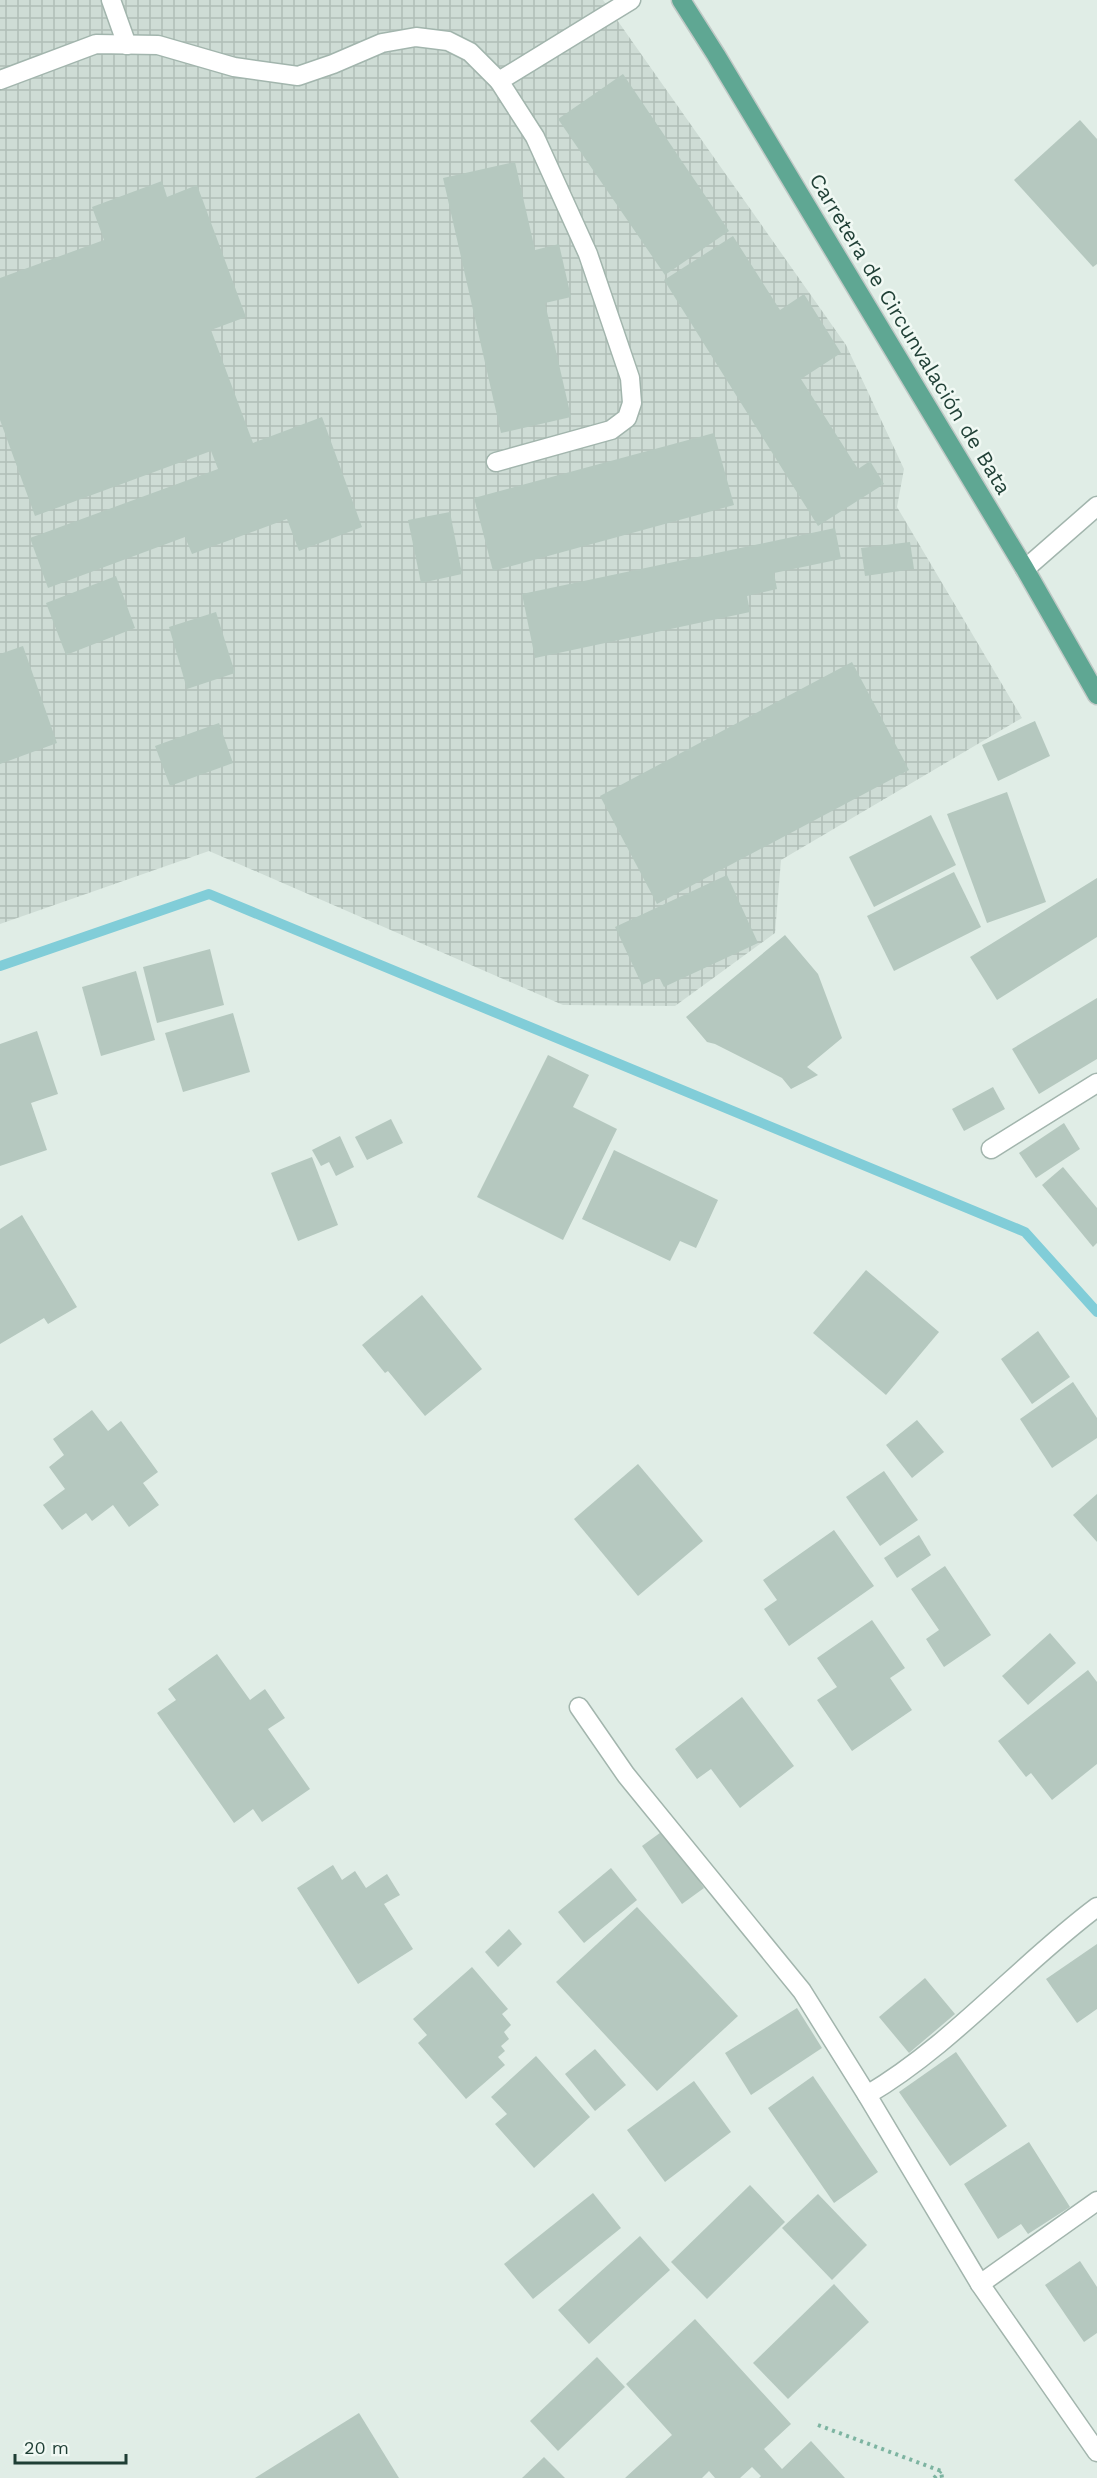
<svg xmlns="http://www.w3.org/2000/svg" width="1097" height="2478" font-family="'Work Sans',sans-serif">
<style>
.industrial{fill:url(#industrial-grid)}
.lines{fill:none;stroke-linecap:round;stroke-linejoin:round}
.stream{stroke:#81cdd8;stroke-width:10}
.building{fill:#b5c8bf}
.lane-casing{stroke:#a2b5ad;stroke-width:21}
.street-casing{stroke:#a2b5ad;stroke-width:21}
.primary-casing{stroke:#c0c9c6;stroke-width:21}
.path{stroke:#7db4a1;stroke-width:4;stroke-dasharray:3 4.5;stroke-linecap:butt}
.lane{stroke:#fff;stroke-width:18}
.street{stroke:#fff;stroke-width:18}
.primary{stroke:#5fa793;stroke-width:18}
.labels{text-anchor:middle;stroke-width:5;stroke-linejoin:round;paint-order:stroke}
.street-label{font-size:21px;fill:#1f3f35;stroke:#f1f9f4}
</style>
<defs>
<pattern id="industrial-grid" width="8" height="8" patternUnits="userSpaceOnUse" patternTransform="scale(1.5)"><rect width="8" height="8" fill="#cedcd5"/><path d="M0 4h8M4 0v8" fill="none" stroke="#b0beb7"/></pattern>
</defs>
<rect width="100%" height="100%" fill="#e0ede6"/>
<!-- industrial -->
<polygon class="industrial" points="0,0 603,0 846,345 904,469 897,507 1022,718 781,860 775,933 675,1006 563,1005 209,851 0,924"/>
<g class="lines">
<!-- stream -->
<polyline class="stream" points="0,966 209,894 1025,1232 1097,1312"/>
</g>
<!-- building -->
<g class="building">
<polygon points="623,74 729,231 665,275 558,119"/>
<polygon points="1080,120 1097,139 1097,264 1093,267 1014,180"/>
<polygon points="515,162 535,250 559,244 571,297 545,303 571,417 501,433 443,178"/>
<polygon points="162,181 167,197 197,185 246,317 211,330 253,443 322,417 362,527 299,551 287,519 192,554 185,537 48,588 30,538 218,469 211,451 35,516 0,420 0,278 104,240 92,207"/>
<polygon points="733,236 780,310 804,294 841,353 801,379 858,469 870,461 884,484 818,526 664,280"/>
<polygon points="714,433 734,505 493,571 474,498"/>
<polygon points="450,512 462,574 421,583 408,520"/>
<polygon points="835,528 841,559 774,573 777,589 747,596 750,612 535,658 522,594"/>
<polygon points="910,542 914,569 865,576 861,548"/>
<polygon points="116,576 135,628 66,655 46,603"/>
<polygon points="216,612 235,673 187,689 169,627"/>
<polygon points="23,646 57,743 0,764 0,654"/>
<polygon points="852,662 909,770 657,904 600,796"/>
<polygon points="1035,721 1050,756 998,781 982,745"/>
<polygon points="219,723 233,763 170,786 155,746"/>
<polygon points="1007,792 1046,902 987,923 947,814"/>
<polygon points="931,815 956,865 874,907 849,857"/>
<polygon points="954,872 981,927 894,971 867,916"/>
<polygon points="727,875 758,943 664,987 659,977 642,985 615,927"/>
<polygon points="1097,878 1097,937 997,1000 970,957"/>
<polygon points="785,935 818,974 842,1038 807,1067 818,1075 791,1089 782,1078 715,1044 707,1042 686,1017"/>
<polygon points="210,949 224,1005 157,1023 143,967"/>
<polygon points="136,971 155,1040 101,1056 82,987"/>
<polygon points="1097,998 1097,1059 1039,1094 1012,1049"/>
<polygon points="233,1013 250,1072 183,1092 165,1033"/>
<polygon points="37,1031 58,1094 31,1103 47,1150 0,1166 0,1044"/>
<polygon points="548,1055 589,1075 573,1107 617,1129 563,1240 477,1197"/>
<polygon points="993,1087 1005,1109 964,1131 952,1109"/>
<polygon points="391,1119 403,1143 367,1160 355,1137"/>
<polygon points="1064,1123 1080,1149 1036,1178 1019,1153"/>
<polygon points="340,1136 354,1167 336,1176 329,1162 321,1166 312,1150"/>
<polygon points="614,1150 718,1200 696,1248 680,1241 670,1261 582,1219"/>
<polygon points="312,1157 338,1225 298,1241 271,1173"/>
<polygon points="1063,1167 1097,1208 1097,1243 1093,1247 1042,1185"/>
<polygon points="22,1215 77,1307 48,1324 44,1318 0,1344 0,1229"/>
<polygon points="866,1270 939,1332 886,1395 813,1333"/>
<polygon points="422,1295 482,1369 425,1416 388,1371 385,1373 362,1345"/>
<polygon points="1038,1331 1070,1377 1032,1404 1001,1359"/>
<polygon points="1073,1382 1097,1418 1097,1438 1052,1468 1020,1419"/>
<polygon points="92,1410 108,1431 121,1421 158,1472 143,1483 159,1505 129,1527 113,1505 92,1521 86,1513 62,1530 43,1505 65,1489 49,1467 64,1455 53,1439"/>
<polygon points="917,1420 944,1452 912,1478 886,1445"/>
<polygon points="638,1464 703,1541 638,1596 574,1519"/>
<polygon points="884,1471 918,1520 880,1546 846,1497"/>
<polygon points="1097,1494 1097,1542 1073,1515"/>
<polygon points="834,1530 874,1586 789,1646 764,1609 777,1600 763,1580"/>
<polygon points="919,1535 931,1555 897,1578 884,1558"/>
<polygon points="945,1566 991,1635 944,1667 926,1639 939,1630 911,1589"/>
<polygon points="872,1620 905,1668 890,1678 912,1710 852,1751 817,1700 837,1687 817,1658"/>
<polygon points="1050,1633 1076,1663 1028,1705 1002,1676"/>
<polygon points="217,1654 250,1700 265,1689 285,1718 268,1729 310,1789 262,1822 253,1809 234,1823 157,1713 176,1700 168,1689"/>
<polygon points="1088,1670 1097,1682 1097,1764 1052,1800 1031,1773 1026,1777 998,1741"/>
<polygon points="742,1697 794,1766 740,1808 711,1769 697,1779 675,1749"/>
<polygon points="664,1830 704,1888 682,1904 642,1846"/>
<polygon points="333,1865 342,1880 355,1871 366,1888 387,1874 400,1895 384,1904 413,1949 358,1984 297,1888"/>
<polygon points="611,1868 637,1900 584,1943 558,1912"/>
<polygon points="637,1907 738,2016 657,2091 556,1982"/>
<polygon points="509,1929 522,1944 498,1967 485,1952"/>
<polygon points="1097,1944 1097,2009 1077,2023 1046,1979"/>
<polygon points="472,1967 508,2009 502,2014 511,2025 504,2032 509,2039 501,2046 505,2051 498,2057 505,2065 466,2099 418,2043 427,2035 413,2019"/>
<polygon points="925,1978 955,2014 909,2053 879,2017"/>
<polygon points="797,2008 822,2048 751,2095 725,2053"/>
<polygon points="595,2049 626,2085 595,2111 565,2074"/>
<polygon points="956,2052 1007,2126 950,2166 899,2092"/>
<polygon points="536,2056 590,2117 534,2168 495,2124 507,2114 491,2097"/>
<polygon points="813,2076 878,2172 834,2203 768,2108"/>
<polygon points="694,2081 731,2132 665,2182 627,2130"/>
<polygon points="1029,2142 1070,2207 1028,2234 1021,2224 998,2239 964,2184"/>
<polygon points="750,2185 785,2222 707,2299 671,2262"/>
<polygon points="593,2193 621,2228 533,2299 504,2264"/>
<polygon points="818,2194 867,2245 832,2280 782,2228"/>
<polygon points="640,2236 670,2270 589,2344 558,2310"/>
<polygon points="1080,2261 1097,2287 1097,2333 1084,2342 1045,2285"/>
<polygon points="834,2284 869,2322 788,2399 753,2363"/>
<polygon points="695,2319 791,2424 764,2449 782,2469 811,2441 845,2478 759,2478 761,2476 752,2467 740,2478 715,2478 709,2471 702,2478 625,2478 672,2435 626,2384"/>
<polygon points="597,2357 625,2387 558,2451 530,2421"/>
<polygon points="359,2413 399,2478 255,2478"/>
<polygon points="544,2457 565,2478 522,2478"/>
</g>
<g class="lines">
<!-- lane casing -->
<g class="lane-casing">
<g id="lane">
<polyline points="111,0 127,45"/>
<polyline points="0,80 96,44 158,45 234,67 298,76 333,64 382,43 416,37 448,41 470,52 499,81"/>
<polyline points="496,462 611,430 627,418 632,403 630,378 588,254 535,137 499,81 631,0"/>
<polyline points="991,1149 1097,1083"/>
</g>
</g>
<!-- street casing -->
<g class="street-casing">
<g id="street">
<polyline points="1025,569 1097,506"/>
<polyline points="579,1707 626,1775 802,1991 867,2095 980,2284 1097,2452"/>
<path d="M 867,2095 C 952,2045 1018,1966 1097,1907"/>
<polyline points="980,2284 1097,2201"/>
</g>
</g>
<!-- primary casing -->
<g class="primary-casing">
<polyline id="primary" points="681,0 716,55 1025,569 1097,695"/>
</g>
<!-- path -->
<g class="path">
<polyline points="818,2425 941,2471 942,2478"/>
<polyline points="934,2478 941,2471"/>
</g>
<!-- lane -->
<use href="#lane" class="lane"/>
<!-- street -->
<use href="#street" class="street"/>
<!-- primary -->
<use href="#primary" class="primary"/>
</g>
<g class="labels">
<!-- street labels -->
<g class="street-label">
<text transform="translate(910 334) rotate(59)" y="7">Carretera de Circunvalación de Bata</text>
</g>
</g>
<!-- scale -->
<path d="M15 2454v9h111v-9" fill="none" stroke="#1f3f35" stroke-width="3"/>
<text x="24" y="2454" font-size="18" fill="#1f3f35" stroke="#f1f9f4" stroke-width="4.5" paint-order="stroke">20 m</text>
</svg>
